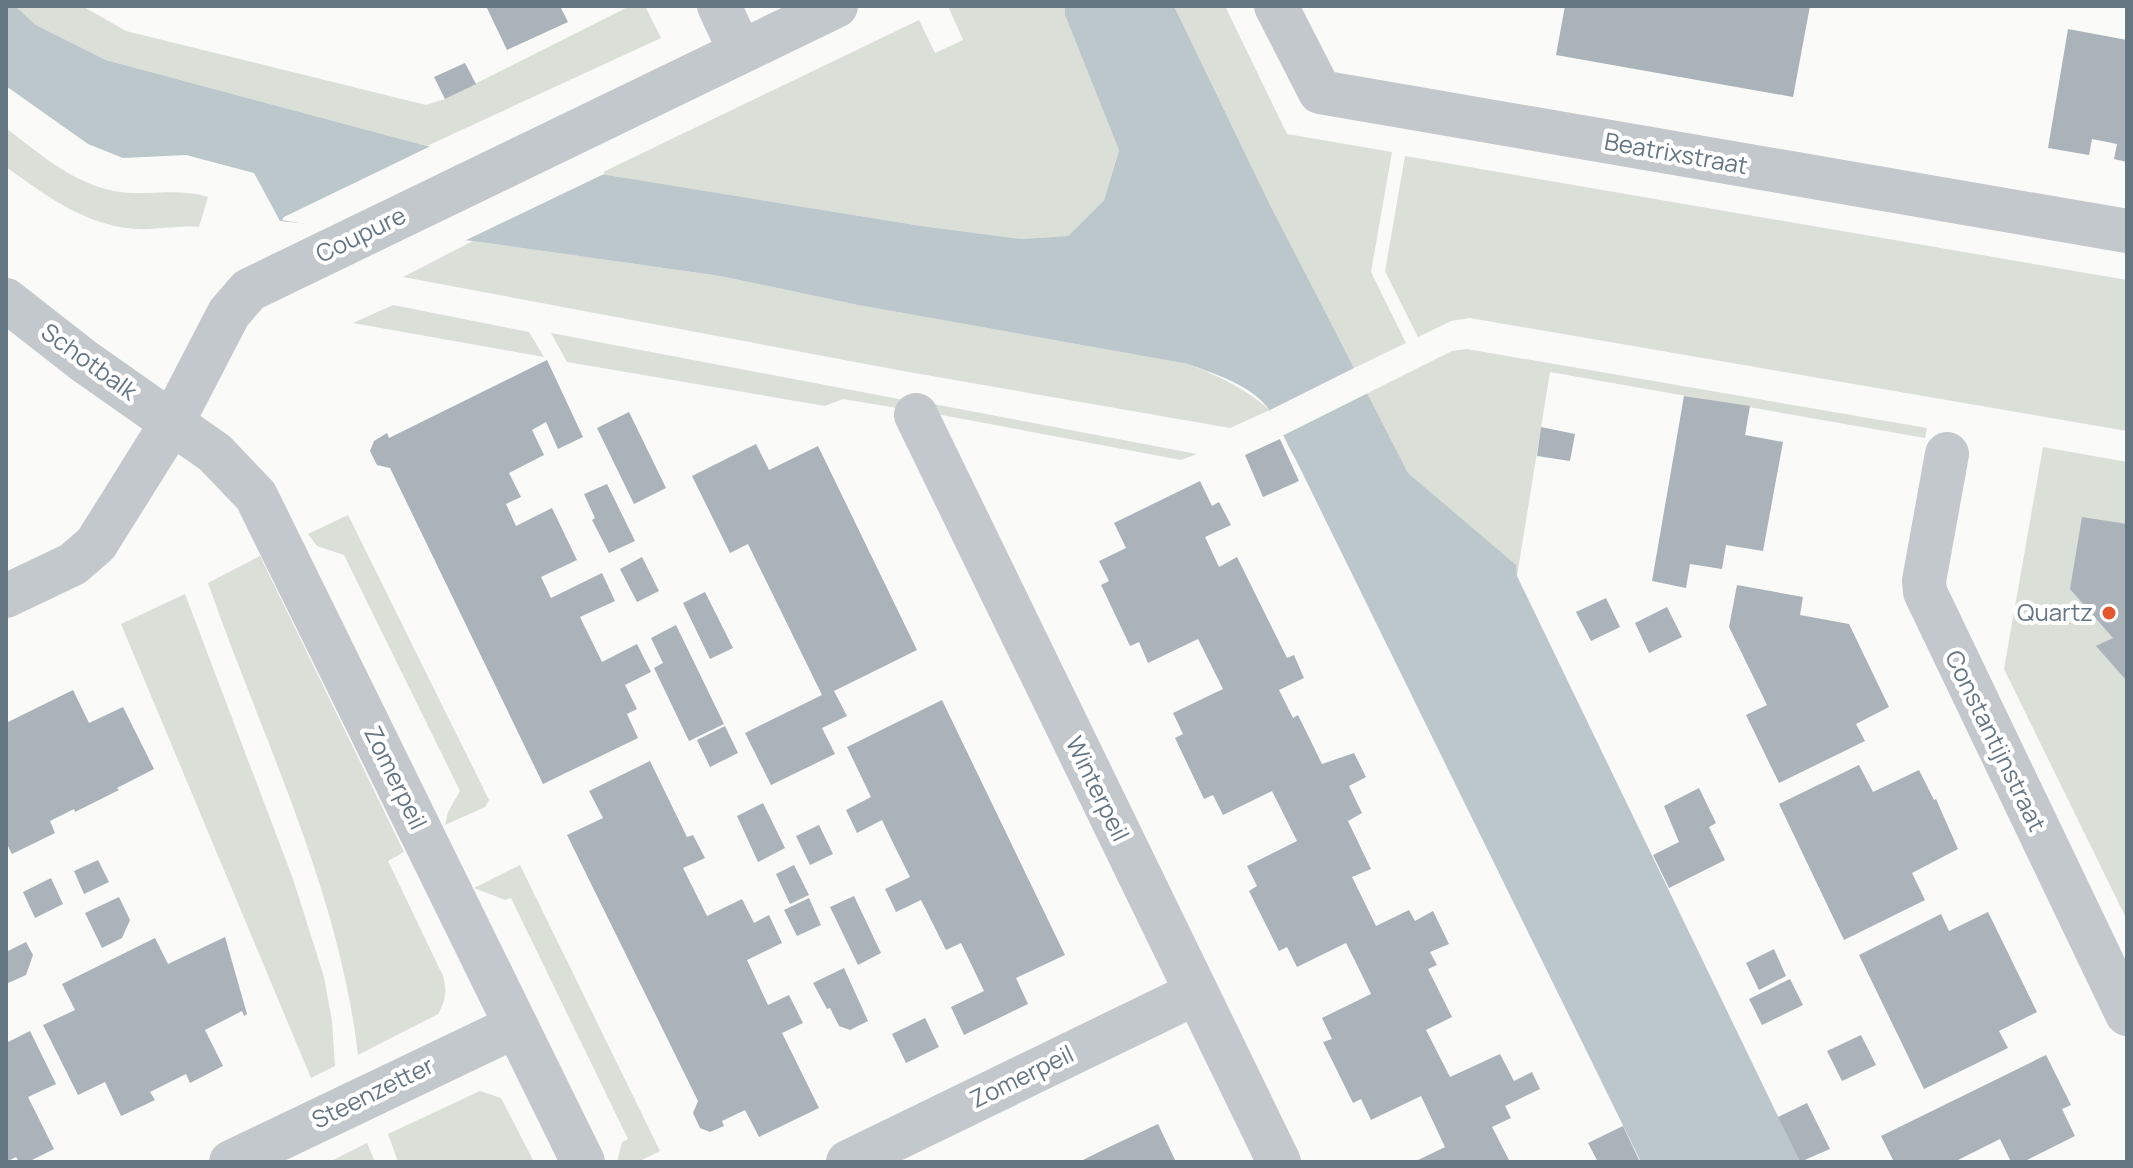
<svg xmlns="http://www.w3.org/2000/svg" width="2133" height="1168" font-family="Manrope,sans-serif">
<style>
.green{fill:#dadfd7}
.water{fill:#bbc7cb}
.pier{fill:#fafaf8}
.building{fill:#aab3b9}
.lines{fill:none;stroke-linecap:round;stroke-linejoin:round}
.minor{stroke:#c3c8cc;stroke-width:44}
.poi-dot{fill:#e4572e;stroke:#fff;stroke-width:3}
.labels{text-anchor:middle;stroke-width:8;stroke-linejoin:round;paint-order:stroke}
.street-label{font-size:24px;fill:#657683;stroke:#fff}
.poi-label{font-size:24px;fill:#657683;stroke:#fff;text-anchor:end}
</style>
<rect width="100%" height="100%" fill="#fafaf8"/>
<!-- green -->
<g class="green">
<polygon points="15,6 82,6 126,31 426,105 445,99 630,6 645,6 661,38 427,146 106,60 36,25"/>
<polygon points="948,6 1065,6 1065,15 1119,149 1104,200 1068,236 1022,239 928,227 599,174 919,20 935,53 963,40"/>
<polygon points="1174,6 1225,6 1287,134 1392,152 1371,272 1406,343 1352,369 1271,207"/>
<path d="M 6,128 C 40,154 71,182 114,191 C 146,197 177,187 208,197 L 199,227 C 178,225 157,230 136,229 C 84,225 47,196 6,167 Z"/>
<polygon points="1405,156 2127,280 2127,431 1470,318 1451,321 1418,337 1385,271"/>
<path d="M 473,241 L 720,276 L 858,305 L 1188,364 C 1219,376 1244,388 1270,410 L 1230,428 L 903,371 L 403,277 Z"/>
<polygon points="393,305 529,332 544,357 353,323"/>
<polygon points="551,333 904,400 903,409 843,399 825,406 567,362"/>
<polygon points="1467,349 1927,428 1925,438 1550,372 1517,576 1515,565 1408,473 1366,394 1452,351"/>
<polygon points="933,404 1197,454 1181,460 931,413"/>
<polygon points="2043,447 2127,462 2127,920 2004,669"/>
<polygon points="348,515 489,800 485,807 445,825 448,812 460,791 344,555 317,546 308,534"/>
<path d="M 260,556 L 404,852 L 388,861 L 443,976 C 447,991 446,1000 438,1014 L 358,1055 C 339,890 262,738 208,583 Z"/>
<polygon points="185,594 293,879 324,977 332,1021 335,1066 311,1078 121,624"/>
<polygon points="520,865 660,1151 638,1162 617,1162 622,1142 628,1139 511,898 505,900 474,888"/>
<polygon points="480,1091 501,1098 534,1162 398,1162 388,1134"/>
<polygon points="367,1143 375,1162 334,1162 333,1160"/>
</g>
<!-- water -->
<path class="water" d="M 6,6 L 15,6 L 36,25 L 106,60 L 427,146 L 928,227 L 1022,239 L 1068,236 L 1104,200 L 1119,150 L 1065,15 L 1065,6 L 1174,6 L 1271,207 L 1408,473 L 1516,565 L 1517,576 L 1800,1162 L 1641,1162 L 1295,458 C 1286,443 1280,426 1271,412 C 1254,386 1215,374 1188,364 L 858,305 L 720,276 L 473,241 L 280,221 L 254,173 L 186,155 L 123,158 L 88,144 L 6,86 Z"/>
<!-- pier -->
<g class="pier">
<polygon points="437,143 604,171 604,174 458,244 355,233 282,220 284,217"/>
<polygon points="1356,367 1370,392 1282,436 1270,410"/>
</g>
<!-- building -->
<g class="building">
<polygon points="486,6 560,6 568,22 507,50"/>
<polygon points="1565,6 1810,6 1793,97 1556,55"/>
<polygon points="2068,29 2127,40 2127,162 2114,159 2117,144 2092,139 2089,155 2048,148"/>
<polygon points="465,63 476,84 445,99 434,77"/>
<polygon points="547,360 583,437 558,449 546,422 532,430 544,455 509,473 521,497 506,504 516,526 552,508 577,560 541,577 551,598 602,573 615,601 580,617 602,662 637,644 651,672 625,685 637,709 627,714 638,738 543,784 390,468 377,465 370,451 374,441 387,433 389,438"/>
<polygon points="1684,396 1750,406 1745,435 1783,442 1763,551 1726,545 1722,569 1690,564 1686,588 1652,581"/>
<polygon points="629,412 666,488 634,504 597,428"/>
<polygon points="1541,427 1575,434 1570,461 1537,456"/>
<polygon points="1280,439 1299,481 1263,497 1245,455"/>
<polygon points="756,444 769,470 818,446 917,650 834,691 847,716 822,728 835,754 771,785 745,733 822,695 748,544 730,553 692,476"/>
<polygon points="1200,481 1212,506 1219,502 1231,525 1205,537 1219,567 1237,557 1287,658 1294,655 1304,678 1279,690 1293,718 1298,715 1322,764 1354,753 1366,777 1349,786 1362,813 1348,821 1371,869 1352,877 1376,926 1409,910 1415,921 1433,911 1449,944 1430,952 1437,965 1428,969 1452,1017 1426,1030 1450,1077 1500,1054 1514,1081 1532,1072 1540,1089 1505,1106 1511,1118 1492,1127 1510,1162 1414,1162 1445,1147 1421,1096 1371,1120 1361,1099 1353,1103 1323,1042 1332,1039 1322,1018 1371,994 1359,969 1346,943 1297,967 1287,947 1279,951 1249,891 1257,886 1247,866 1297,841 1272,791 1223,815 1213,795 1204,799 1175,738 1183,734 1173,713 1223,689 1198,639 1148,663 1139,642 1130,646 1101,585 1109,581 1099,561 1126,548 1114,523"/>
<polygon points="607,484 635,541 609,553 592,520 595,518 584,494"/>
<polygon points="2082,517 2127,524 2127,681 2096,646 2113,638 2070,589"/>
<polygon points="642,557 659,591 637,602 620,569"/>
<polygon points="1737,585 1803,597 1800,615 1849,624 1889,707 1856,724 1865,741 1779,783 1746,715 1767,705 1729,627"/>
<polygon points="705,592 733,648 710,659 683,603"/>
<polygon points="1606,598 1620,627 1591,641 1576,612"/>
<polygon points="1667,607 1682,637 1649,653 1635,623"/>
<polygon points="676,625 724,724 689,741 654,668 663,663 651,638"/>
<polygon points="73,690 89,723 123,707 154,769 117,788 119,790 75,812 74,809 50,821 55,833 12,854 6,842 6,723"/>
<polygon points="942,700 1065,955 1016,978 1028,1004 964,1035 951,1007 984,991 961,943 946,950 921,900 896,912 885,889 910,877 896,849 882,820 857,833 846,810 871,797 847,747"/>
<polygon points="725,726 738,753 710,767 697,740"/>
<polygon points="650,761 687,837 693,835 705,858 683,868 707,916 742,899 754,923 769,915 782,943 747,960 768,1005 789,995 803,1023 782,1033 819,1108 759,1137 745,1110 722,1121 724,1126 710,1132 700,1128 693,1113 698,1101 567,835 603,818 589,791"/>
<polygon points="1859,765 1873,792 1919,770 1934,800 1936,799 1958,849 1912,873 1925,900 1844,940 1779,804"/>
<polygon points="1699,788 1716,823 1709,827 1725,860 1669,888 1653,855 1679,842 1664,806"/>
<polygon points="763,803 785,848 758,862 737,816"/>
<polygon points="819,825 833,854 810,865 796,836"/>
<polygon points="98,860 109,882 84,894 74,871"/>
<polygon points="794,865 809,895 790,904 776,874"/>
<polygon points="51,878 63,904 35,918 23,892"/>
<polygon points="854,896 881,953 858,965 830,907"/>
<polygon points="119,897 130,920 122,938 102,948 85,913"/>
<polygon points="809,898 821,925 797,936 784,910"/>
<polygon points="1988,912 2037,1012 1999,1031 2008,1048 1924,1089 1859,955 1941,914 1949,931"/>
<polygon points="225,937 247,1014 244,1016 242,1011 205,1030 223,1066 190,1083 186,1074 150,1092 155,1100 121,1116 105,1082 78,1095 43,1025 75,1010 62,984 155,938 168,964"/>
<polygon points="26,942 33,955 26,975 6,984 6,952"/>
<polygon points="1774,949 1786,976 1759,990 1746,963"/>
<polygon points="844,968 868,1021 850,1030 839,1026 830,1008 827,1009 813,983"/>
<polygon points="1790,979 1803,1005 1762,1025 1749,999"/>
<polygon points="925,1018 939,1047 906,1063 892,1034"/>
<polygon points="30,1031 56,1084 28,1097 54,1149 28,1162 19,1162 16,1157 6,1162 6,1043"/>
<polygon points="1861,1035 1876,1065 1842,1081 1827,1051"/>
<polygon points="2046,1055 2071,1105 2062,1109 2075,1136 2023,1162 2011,1162 2000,1139 1954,1162 1894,1162 1881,1136"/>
<polygon points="1807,1103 1830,1149 1800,1162 1778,1117"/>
<polygon points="1158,1124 1176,1162 1079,1162 1105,1149"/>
<polygon points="1623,1126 1640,1162 1598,1162 1588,1143"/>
</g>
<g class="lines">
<!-- minor -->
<g class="minor">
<polyline points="719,6 740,51"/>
<polyline points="1276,6 1320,92 2127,231"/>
<polyline points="6,300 84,361 215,453 256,496 583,1162"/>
<polyline points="916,415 1279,1162"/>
<polyline points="1947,454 1924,581 1925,592 2127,1014"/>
<polyline points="6,596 73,564 96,544 173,421 229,313 249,290 836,6"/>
<polyline points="231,1162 516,1026"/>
<polyline points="848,1162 1196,993"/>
</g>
</g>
<!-- markers -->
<circle class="poi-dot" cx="2109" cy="613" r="8"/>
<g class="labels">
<!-- street labels -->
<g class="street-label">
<text transform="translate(1676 154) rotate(10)" y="8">Beatrixstraat</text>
<text transform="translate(361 235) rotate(-26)" y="8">Coupure</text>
<text transform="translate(89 362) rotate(36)" y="8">Schotbalk</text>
<text transform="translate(1995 741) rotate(64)" y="8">Constantijnstraat</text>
<text transform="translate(395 778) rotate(64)" y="8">Zomerpeil</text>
<text transform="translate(1097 789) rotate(64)" y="8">Winterpeil</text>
<text transform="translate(1022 1077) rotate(-26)" y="8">Zomerpeil</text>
<text transform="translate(373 1093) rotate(-26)" y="8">Steenzetter</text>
</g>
<!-- poi labels -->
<g class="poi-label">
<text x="2093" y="621">Quartz</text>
</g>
</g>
<!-- border -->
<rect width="2133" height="1168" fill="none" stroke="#657683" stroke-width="16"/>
</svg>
